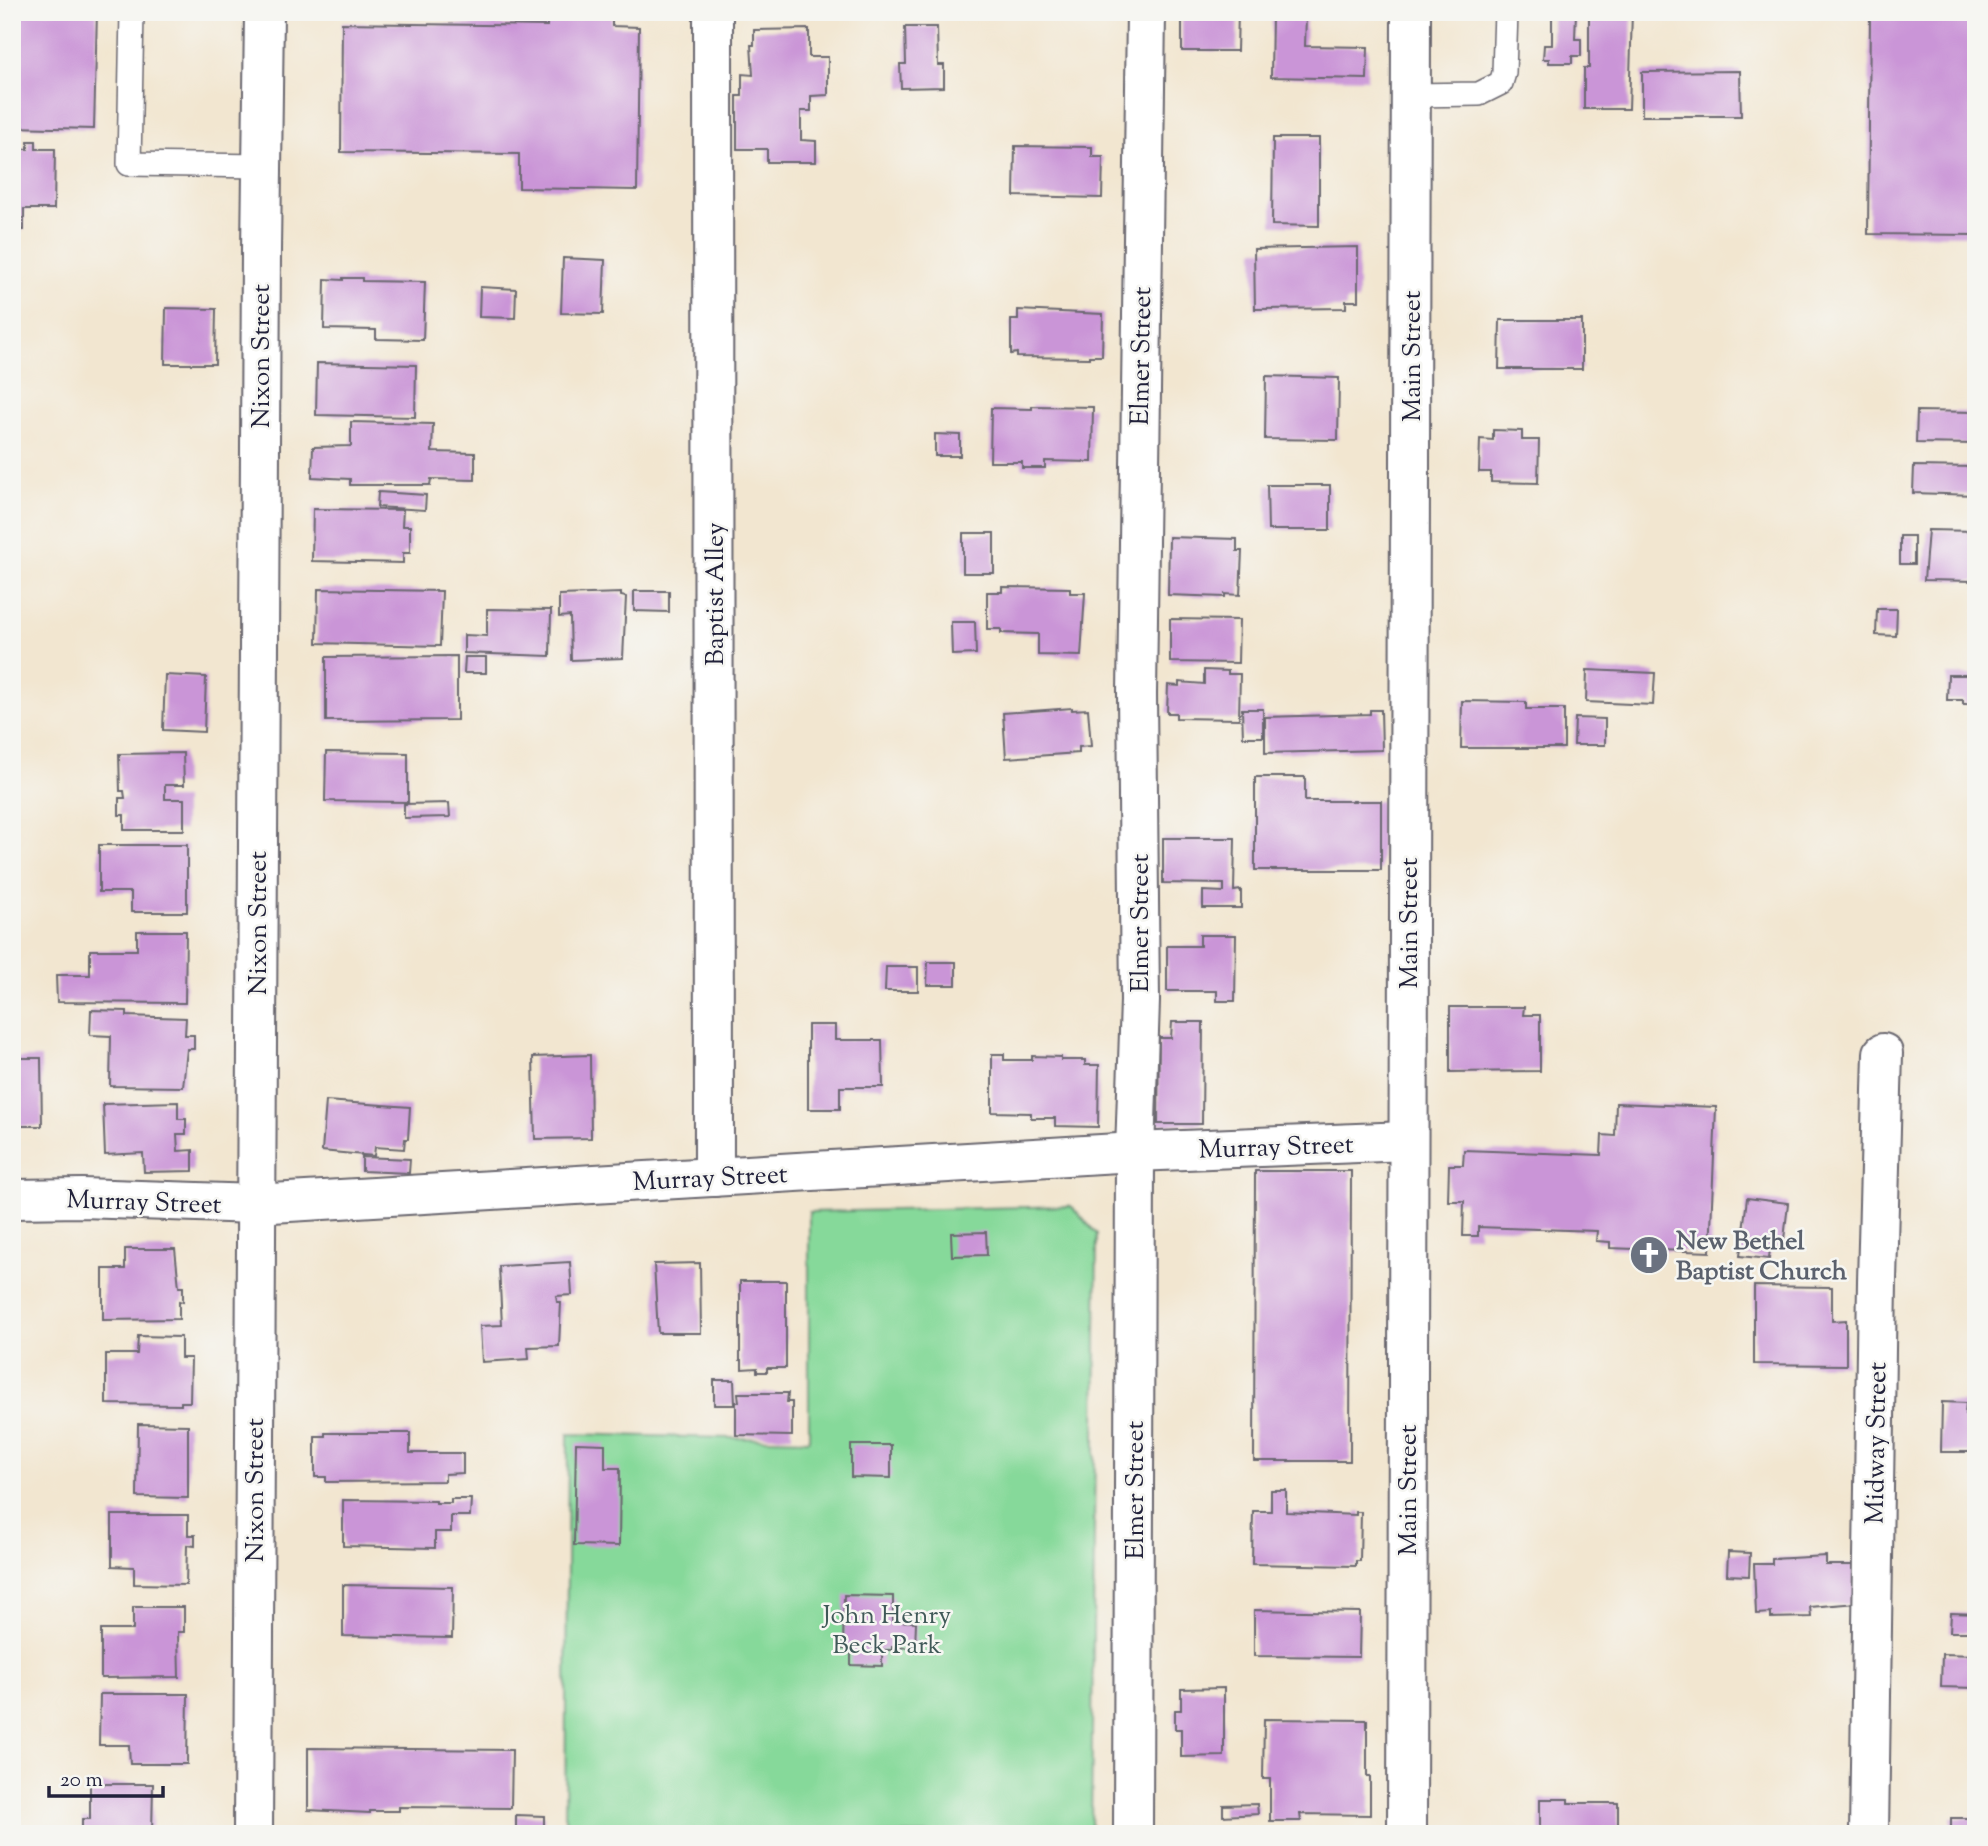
<svg xmlns="http://www.w3.org/2000/svg" width="1988" height="1846" font-family="'Sorts Mill Goudy',serif">
<style>
.green{fill:#86d99a;stroke:#547e6a;stroke-width:2}
.building{fill:#ca95d7}
.lines{fill:none;stroke-linecap:round;stroke-linejoin:round}
.service-casing{stroke:#6b676f;stroke-width:26}
.minor-casing{stroke:#6b676f;stroke-width:42}
.tertiary-casing{stroke:#6b676f;stroke-width:42}
.service{stroke:#fff;stroke-width:23}
.minor{stroke:#fff;stroke-width:38}
.tertiary{stroke:#fff;stroke-width:38}
.labels{text-anchor:middle;stroke-width:5;stroke-linejoin:round;paint-order:stroke}
.street-label{font-size:26px;fill:#22223b;stroke:#f6f6f2}
.worship-label{font-size:26px;font-weight:bold;fill:#5b616d;stroke:#f6f6f2;text-anchor:start}
.park-label{font-size:26px;fill:#405958;stroke:#f6f6f2}
</style>
<rect width="100%" height="100%" fill="#f6f6f2"/>
<filter id="ink" filterUnits="userSpaceOnUse"><feTurbulence type="fractalNoise" baseFrequency=".0143" numOctaves="2"/><feDisplacementMap in="SourceGraphic" scale="14" xChannelSelector="R" yChannelSelector="G"/><feConvolveMatrix kernelMatrix="1 2 1 2 8 2 1 2 1" color-interpolation-filters="sRGB"/></filter>
<filter id="wash" filterUnits="userSpaceOnUse"><feTurbulence type="fractalNoise" baseFrequency=".00686" numOctaves="4" result="noise"/><feDisplacementMap in="SourceGraphic" scale="28" xChannelSelector="R" yChannelSelector="G"/><feGaussianBlur stdDeviation="1.57" result="paint"/><feColorMatrix in="noise" values="0 0 0 0 0 0 0 0 0 0 0 0 0 0 0 0 0 1.4 0 .05"/><feComposite in="paint" operator="in"/></filter>
<g filter="url(#wash)">
<rect width="100%" height="100%" fill="#f2e6d0"/>
<!-- green -->
<polygon class="green" points="1071,1206 1097,1234 1091,1834 565,1834 568,1434 809,1440 809,1212"/>
<g id="blocks">
<!-- building -->
<g class="building">
<polygon points="12,12 97,12 94,129 12,127"/>
<polygon points="547,12 612,12 612,26 639,27 637,190 519,188 519,154 341,152 342,23 547,26"/>
<polygon points="1182,12 1238,12 1237,51 1182,51"/>
<polygon points="1552,12 1576,12 1575,39 1581,39 1581,56 1572,56 1572,63 1549,63 1549,59 1543,59 1544,45 1552,45"/>
<polygon points="1589,12 1632,12 1629,109 1584,109 1584,68 1589,68"/>
<polygon points="1870,12 1976,12 1976,235 1868,234"/>
<polygon points="1272,16 1306,16 1305,46 1368,47 1367,79 1271,77"/>
<polygon points="905,27 937,27 938,65 944,65 944,87 901,88 900,64 906,64"/>
<polygon points="809,29 809,57 828,57 828,95 811,96 811,111 801,111 801,140 816,141 816,162 767,162 767,149 737,149 737,96 742,96 742,74 753,75 751,45 754,45 754,30"/>
<polygon points="1740,71 1741,116 1642,116 1642,72"/>
<polygon points="1273,138 1319,138 1319,226 1272,225"/>
<polygon points="28,141 36,141 36,149 55,149 54,209 24,209 24,230 12,230 12,149 28,149"/>
<polygon points="1015,146 1092,147 1092,157 1103,157 1102,198 1014,196"/>
<polygon points="1358,247 1358,301 1346,301 1346,308 1255,309 1254,249"/>
<polygon points="563,258 605,260 603,314 561,313"/>
<polygon points="343,278 362,278 362,281 425,282 423,340 376,339 376,330 324,329 325,279 343,280"/>
<polygon points="480,287 516,289 515,318 479,317"/>
<polygon points="166,308 216,309 215,364 165,364"/>
<polygon points="1018,310 1103,314 1102,356 1089,356 1089,358 1017,357 1017,353 1011,354 1011,320 1018,320"/>
<polygon points="1500,320 1582,320 1582,369 1499,369"/>
<polygon points="317,363 416,365 415,417 316,415"/>
<polygon points="1266,376 1339,378 1338,440 1265,439"/>
<polygon points="1032,406 1093,407 1092,462 1045,461 1045,468 1022,468 1022,462 990,462 991,408 1032,409"/>
<polygon points="1917,411 1976,412 1976,444 1916,443"/>
<polygon points="351,422 433,424 432,452 475,453 475,480 431,479 430,485 350,485 350,479 312,477 313,447 351,446"/>
<polygon points="1493,430 1522,431 1522,440 1539,440 1538,483 1491,482 1491,472 1479,472 1480,439 1493,440"/>
<polygon points="935,434 960,435 960,456 935,456"/>
<polygon points="1914,466 1976,467 1976,495 1913,493"/>
<polygon points="1267,485 1330,485 1330,530 1268,530"/>
<polygon points="378,492 426,495 425,510 377,507"/>
<polygon points="313,509 403,510 402,526 410,526 410,553 403,553 403,563 312,561"/>
<polygon points="1928,530 1976,531 1976,581 1924,580"/>
<rect x="963" y="533" width="31" height="40"/>
<rect x="1900" y="536" width="14" height="28"/>
<polygon points="1169,537 1237,539 1237,551 1242,551 1240,595 1225,594 1225,597 1168,595"/>
<polygon points="1002,587 1070,588 1070,593 1085,593 1081,656 1038,655 1038,634 1001,633 1001,629 987,629 987,592 1002,592"/>
<polygon points="318,589 442,591 440,646 317,643"/>
<polygon points="634,591 669,591 669,612 634,611"/>
<polygon points="621,593 621,596 626,597 623,658 571,660 570,616 559,617 559,595"/>
<polygon points="487,609 551,610 550,656 464,653 464,635 487,636"/>
<polygon points="1877,609 1897,609 1896,636 1876,635"/>
<polygon points="1170,619 1239,620 1238,663 1170,662"/>
<polygon points="951,622 975,622 976,654 952,655"/>
<polygon points="457,656 457,720 326,721 326,657"/>
<polygon points="465,657 486,657 486,673 464,673"/>
<polygon points="1204,670 1228,671 1228,674 1240,674 1239,719 1176,718 1176,713 1167,713 1168,685 1179,686 1179,682 1204,684"/>
<polygon points="1587,670 1655,673 1653,705 1586,702"/>
<polygon points="165,675 206,677 204,732 163,730"/>
<polygon points="1948,675 1976,675 1976,704 1963,704 1963,700 1947,700"/>
<polygon points="1462,701 1526,702 1526,709 1564,709 1564,748 1461,748"/>
<polygon points="1072,708 1072,710 1088,709 1091,746 1079,747 1079,753 1006,758 1003,713"/>
<polygon points="1242,709 1263,709 1263,737 1243,737"/>
<polygon points="1370,710 1381,710 1382,750 1265,753 1265,717 1370,714"/>
<polygon points="1575,718 1605,719 1605,745 1574,745"/>
<polygon points="326,752 408,753 408,802 325,801"/>
<polygon points="183,753 184,785 165,785 165,799 184,799 184,830 124,830 124,815 119,815 119,798 125,798 124,791 120,791 119,754"/>
<polygon points="1255,777 1305,777 1305,801 1381,801 1381,870 1255,870"/>
<polygon points="449,803 450,817 404,818 404,804"/>
<polygon points="1163,838 1235,838 1234,891 1241,890 1241,908 1203,908 1203,891 1224,892 1224,884 1163,883"/>
<polygon points="99,845 187,845 187,912 131,912 131,892 99,892"/>
<polygon points="137,931 186,931 185,1003 57,1002 56,975 90,975 90,950 137,950"/>
<polygon points="1200,935 1236,935 1235,1001 1217,1001 1217,991 1167,991 1167,946 1200,946"/>
<polygon points="928,962 956,962 956,985 927,985"/>
<polygon points="886,967 918,967 918,991 885,991"/>
<polygon points="1450,1007 1524,1007 1523,1015 1540,1015 1540,1071 1450,1072"/>
<polygon points="91,1010 127,1011 127,1016 186,1018 185,1035 194,1035 194,1049 187,1049 183,1087 110,1086 111,1036 90,1035"/>
<polygon points="1172,1022 1203,1022 1202,1124 1158,1124 1159,1038 1171,1038"/>
<polygon points="808,1025 835,1025 835,1040 882,1040 883,1087 840,1087 840,1109 808,1109"/>
<polygon points="992,1054 1004,1054 1004,1060 1032,1060 1032,1056 1061,1057 1061,1060 1085,1060 1085,1065 1099,1065 1098,1127 1055,1126 1055,1118 1031,1118 1031,1113 992,1112"/>
<polygon points="590,1055 591,1138 535,1139 533,1057"/>
<polygon points="12,1058 41,1058 42,1126 12,1126"/>
<polygon points="326,1101 410,1107 408,1139 405,1139 404,1149 375,1147 374,1156 322,1151"/>
<polygon points="178,1102 178,1119 186,1119 186,1134 177,1134 178,1151 193,1150 193,1171 144,1172 143,1153 105,1155 103,1104"/>
<polygon points="1616,1103 1716,1107 1710,1252 1610,1248 1610,1242 1596,1241 1597,1231 1478,1227 1478,1236 1463,1236 1464,1201 1448,1201 1449,1165 1463,1165 1464,1150 1601,1155 1602,1135 1615,1136"/>
<polygon points="362,1157 410,1159 409,1173 362,1171"/>
<polygon points="1255,1171 1351,1171 1350,1461 1254,1461"/>
<polygon points="1747,1198 1788,1203 1783,1249 1770,1248 1769,1259 1740,1256"/>
<polygon points="986,1232 987,1255 952,1256 951,1233"/>
<polygon points="125,1249 175,1249 179,1287 183,1287 183,1302 179,1301 179,1319 103,1320 103,1269 125,1269"/>
<polygon points="570,1262 572,1295 556,1296 557,1302 561,1302 559,1346 528,1347 529,1359 482,1362 480,1326 502,1325 499,1266"/>
<polygon points="700,1263 701,1333 658,1333 654,1264"/>
<polygon points="740,1281 786,1281 786,1368 767,1368 767,1372 757,1372 757,1368 742,1369 742,1360 740,1360"/>
<polygon points="1754,1286 1832,1287 1832,1321 1846,1320 1846,1365 1754,1364"/>
<polygon points="138,1336 181,1337 181,1358 191,1358 190,1402 181,1402 181,1405 106,1404 106,1354 137,1354"/>
<polygon points="714,1380 734,1380 735,1405 714,1405"/>
<polygon points="738,1393 788,1393 787,1402 792,1402 792,1436 736,1435 736,1402 739,1402"/>
<polygon points="1942,1402 1966,1403 1965,1414 1976,1414 1976,1452 1941,1452"/>
<polygon points="138,1424 188,1425 188,1498 137,1497"/>
<polygon points="325,1433 410,1433 410,1453 463,1453 463,1473 445,1474 445,1481 326,1482 326,1477 315,1477 315,1436 325,1436"/>
<polygon points="576,1443 605,1444 605,1468 620,1468 619,1546 574,1545"/>
<polygon points="851,1445 891,1445 891,1478 851,1477"/>
<polygon points="1271,1490 1286,1490 1286,1512 1356,1515 1356,1512 1361,1512 1360,1561 1356,1561 1356,1566 1252,1564 1253,1511 1271,1511"/>
<polygon points="451,1499 471,1499 470,1516 451,1516 451,1532 435,1532 435,1548 343,1546 343,1500 436,1501 436,1503 451,1503"/>
<polygon points="112,1515 188,1515 188,1535 195,1535 195,1546 187,1545 186,1585 134,1584 134,1567 112,1566"/>
<polygon points="1728,1552 1750,1553 1749,1576 1727,1575"/>
<polygon points="1826,1556 1826,1565 1856,1565 1857,1603 1810,1607 1811,1617 1771,1618 1771,1613 1756,1614 1754,1564 1772,1564 1772,1559"/>
<polygon points="343,1585 453,1587 452,1638 343,1636"/>
<polygon points="844,1595 893,1596 893,1621 916,1622 915,1648 892,1647 892,1650 882,1650 882,1666 851,1665 851,1649 843,1649"/>
<polygon points="133,1607 184,1607 184,1632 178,1632 179,1677 101,1678 101,1630 133,1630"/>
<polygon points="1254,1610 1360,1612 1359,1657 1254,1656"/>
<polygon points="1951,1613 1976,1614 1976,1632 1950,1632"/>
<polygon points="1942,1654 1976,1655 1976,1688 1941,1687"/>
<polygon points="1224,1688 1224,1756 1181,1757 1181,1729 1175,1729 1175,1710 1181,1710 1181,1689"/>
<polygon points="100,1694 188,1694 187,1764 130,1764 129,1745 99,1745"/>
<polygon points="1264,1719 1367,1720 1367,1776 1370,1776 1370,1815 1300,1814 1301,1821 1270,1821 1270,1779 1263,1779"/>
<polygon points="308,1748 512,1750 511,1808 399,1807 399,1811 370,1811 370,1813 308,1810"/>
<polygon points="90,1784 153,1784 152,1834 82,1833 82,1819 90,1819"/>
<polygon points="1540,1799 1568,1799 1568,1803 1618,1803 1618,1834 1540,1834"/>
<polygon points="1257,1804 1258,1814 1223,1816 1223,1805"/>
<polygon points="516,1815 544,1816 544,1826 552,1826 552,1834 516,1834"/>
<rect x="1951" y="1818" width="25" height="16"/>
</g>
</g>
</g>
<g filter="url(#ink)">
<use href="#blocks" fill-opacity="0" stroke="#6b676f" stroke-width="2"/>
<g class="lines">
<!-- service casing -->
<g class="service-casing">
<g id="service">
<polyline points="132,12 129,164 262,166"/>
<polyline points="1411,95 1479,94 1501,83 1504,73 1506,12"/>
</g>
</g>
<!-- minor casing -->
<g class="minor-casing">
<g id="minor">
<polyline points="713,12 714,1177"/>
<polyline points="12,1199 82,1198 255,1204 1135,1152 1407,1141"/>
<polyline points="253,1834 261,250 264,12"/>
<polyline points="1133,1834 1135,1152 1140,1001 1137,694 1146,12"/>
<polyline points="1869,1834 1877,1281 1883,1053"/>
</g>
</g>
<!-- tertiary casing -->
<g class="tertiary-casing">
<polyline id="tertiary" points="1407,1834 1411,12"/>
</g>
<!-- service -->
<use href="#service" class="service"/>
<!-- minor -->
<use href="#minor" class="minor"/>
<!-- tertiary -->
<use href="#tertiary" class="tertiary"/>
</g>
</g>
<!-- icons -->
<defs>
<g id="church-disc" transform="scale(2.0125)"><circle r="9.5" fill="#6b7280" stroke="#f6f6f2"/><path d="M-1.2-6h2.4v3.5h3.3v2.4h-3.3V6h-2.4V-.1h-3.3v-2.4h3.3Z" fill="#fff"/></g>
</defs>
<g fill-rule="evenodd">
<use href="#church-disc" x="1649" y="1255"/>
</g>
<g class="labels">
<!-- street labels -->
<g class="street-label">
<text transform="translate(260 356) rotate(-90)" y="9">Nixon Street</text>
<text transform="translate(1140 356) rotate(-89)" y="9">Elmer Street</text>
<text transform="translate(1411 356) rotate(-90)" y="9">Main Street</text>
<text transform="translate(714 594) rotate(-90)" y="9">Baptist Alley</text>
<text transform="translate(257 923) rotate(-90)" y="9">Nixon Street</text>
<text transform="translate(1139 923) rotate(-90)" y="9">Elmer Street</text>
<text transform="translate(1408 923) rotate(-90)" y="9">Main Street</text>
<text transform="translate(1276 1146) rotate(-2)" y="9">Murray Street</text>
<text transform="translate(710 1177) rotate(-3)" y="9">Murray Street</text>
<text transform="translate(144 1201) rotate(2)" y="9">Murray Street</text>
<text transform="translate(1875 1443) rotate(-89)" y="9">Midway Street</text>
<text transform="translate(254 1490) rotate(-90)" y="9">Nixon Street</text>
<text transform="translate(1134 1490) rotate(-90)" y="9">Elmer Street</text>
<text transform="translate(1407 1490) rotate(-90)" y="9">Main Street</text>
</g>
<!-- worship labels -->
<g class="worship-label">
<text x="1676" y="1249">New Bethel<tspan x="1676" dy="30">Baptist Church</tspan></text>
</g>
<!-- park labels -->
<g class="park-label">
<text x="887" y="1623">John Henry<tspan x="887" dy="30">Beck Park</tspan></text>
</g>
</g>
<!-- margin -->
<rect width="1988" height="1846" fill="none" stroke="#f6f6f2" stroke-width="42"/>
<!-- scale -->
<path d="M49 1786v10h114v-10" fill="none" stroke="#22223b" stroke-width="3.5"/>
<text x="60" y="1786" font-size="21" fill="#22223b" stroke="#f6f6f2" stroke-width="5" paint-order="stroke">20 m</text>
</svg>
